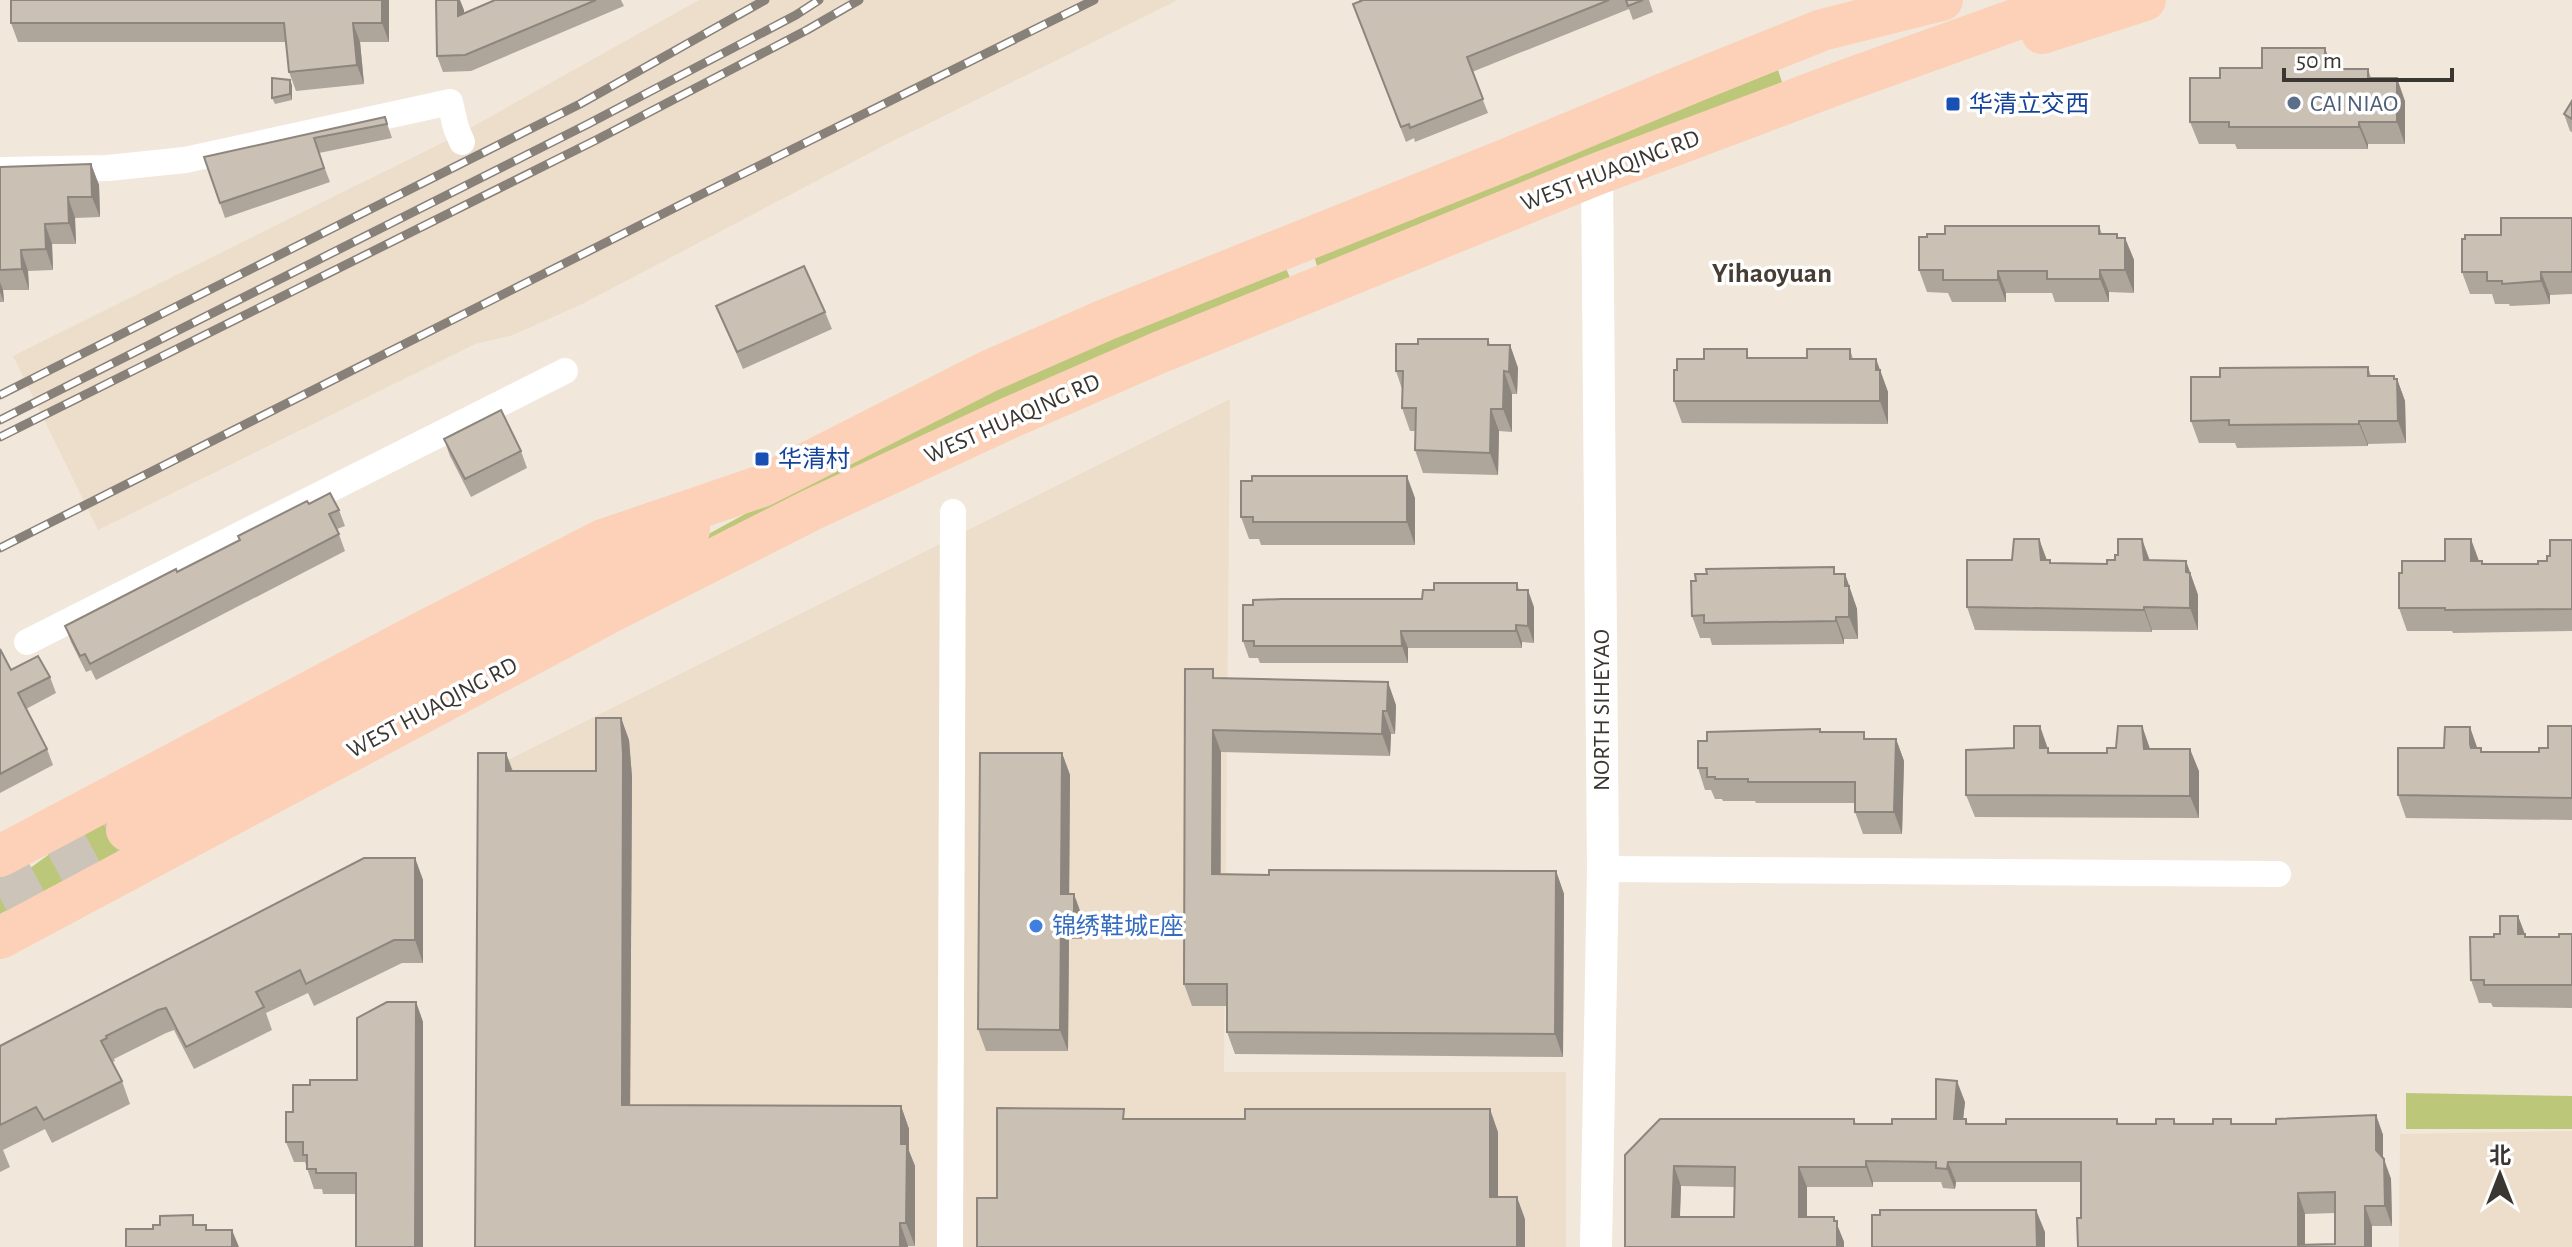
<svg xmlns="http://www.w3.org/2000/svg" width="2572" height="1247" font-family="'Alegreya Sans','Noto Sans SC',sans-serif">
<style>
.built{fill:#eddecb}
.green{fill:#bcc77a}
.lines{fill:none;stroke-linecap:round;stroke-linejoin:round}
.primary-tunnel{stroke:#ccc4b9;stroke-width:42;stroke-dasharray:42 21;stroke-linecap:butt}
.minor{stroke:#fff;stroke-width:26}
.tertiary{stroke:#fff;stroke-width:32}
.primary{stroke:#fcd1b8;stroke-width:42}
.rail-casing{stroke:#888179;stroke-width:9}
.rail{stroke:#fff;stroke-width:6;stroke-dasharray:18;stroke-linecap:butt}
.wall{fill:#aea59b;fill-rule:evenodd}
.shaded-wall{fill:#8d867e}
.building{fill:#cac0b4;stroke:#8d867e;stroke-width:2;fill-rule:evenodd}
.service-dot{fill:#5c6f8a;stroke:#fff;stroke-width:3}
.transit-dot{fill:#1a4fb4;stroke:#fff;stroke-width:3}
.shop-dot{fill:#3f7fe0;stroke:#fff;stroke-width:3}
.labels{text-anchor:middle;stroke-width:7;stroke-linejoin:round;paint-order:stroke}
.service-label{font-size:24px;fill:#4e5e75;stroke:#fff;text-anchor:start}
.transit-label{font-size:24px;fill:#164399;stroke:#fff;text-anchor:start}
.street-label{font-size:24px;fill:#3a3631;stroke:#fff}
.shop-label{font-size:24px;fill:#366cbe;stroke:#fff;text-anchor:start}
.quarter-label{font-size:28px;font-weight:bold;fill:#463e34;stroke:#fff}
</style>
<rect width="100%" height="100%" fill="#f1e7db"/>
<!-- built -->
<g class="built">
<polygon points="699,0 1178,0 885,145 582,304 513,335 475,344 98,530 13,356 454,137"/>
<polygon points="1230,399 1224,1072 1566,1072 1566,1247 481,1247 492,768"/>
<polygon points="2572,1131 2572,1247 2399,1247 2400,1134"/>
</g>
<!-- green -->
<g class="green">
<polygon points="1778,70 1783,85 1318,269 1314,256"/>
<polygon points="1285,266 1291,280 1099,356 910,445 0,914 0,890 77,834 621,582 787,491 902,433 1095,344"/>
<polygon points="2406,1093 2572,1096 2572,1129 2406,1129"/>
</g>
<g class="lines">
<!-- primary-tunnel -->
<polyline class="primary-tunnel" points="0,898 127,830"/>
<!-- minor -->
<g class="minor">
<polyline points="0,170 108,168 185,160 450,102 456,128 462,142"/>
<polyline points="27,642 565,371"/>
<polyline points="1603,869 2278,874"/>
<polyline points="950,1247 953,512"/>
</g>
<!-- tertiary -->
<polyline class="tertiary" points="1596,1247 1603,869 1597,174"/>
<!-- primary -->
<g class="primary">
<polyline points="2042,33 2145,0"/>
<polyline points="127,830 658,548 689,530"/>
<polyline points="0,856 423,632 603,540 762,486 989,371 1105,320 1510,158 1700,79 1822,30 1942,0"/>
<polyline points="0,938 614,610 811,510 1009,418 1158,353 1597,174 1847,80 2070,0"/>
</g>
<!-- rail casing -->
<g class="rail-casing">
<g id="rail">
<polyline points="0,395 580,104 765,0"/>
<polyline points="0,420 588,124 796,15 819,0"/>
<polyline points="0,437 598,139 807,30 859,0"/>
<polyline points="0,548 702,194 1094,0"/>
</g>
</g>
<!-- rail -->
<use href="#rail" class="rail"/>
</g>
<!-- wall -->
<g class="wall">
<polygon points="11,0 389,0 389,42 360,42 364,84 296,91 289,72 286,42 18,42 11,23"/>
<polygon points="495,0 621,0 624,6 471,71 443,72 437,56 464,10 464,13"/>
<polygon points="1360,0 1649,0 1653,12 1633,20 1629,9 1472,72 1488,113 1415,142 1414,138 1406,142 1358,18"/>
<polygon points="2332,69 2368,69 2371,78 2405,101 2405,144 2368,144 2368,149 2237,149 2235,144 2199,144 2190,122 2220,78"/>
<polygon points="292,85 292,100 275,104 272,98"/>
<polygon points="2572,101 2572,132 2570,131 2564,114"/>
<polygon points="385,117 392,138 319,153 330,182 225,218 204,157"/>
<polygon points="91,164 99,185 100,217 75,218 76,244 52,244 53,270 28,271 29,290 3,290 4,302 0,302 0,167"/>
<polygon points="2572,218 2572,294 2550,295 2550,304 2510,306 2509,304 2495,304 2492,294 2470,294 2462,272 2501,235"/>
<polygon points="2099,226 2102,234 2118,238 2125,238 2134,260 2134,293 2109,292 2109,302 2055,302 2052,293 2006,293 2006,302 1952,302 1948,293 1927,292 1919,270 1945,234"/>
<polygon points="716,306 825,312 832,329 743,369"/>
<polygon points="1488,339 1490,345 1510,345 1518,368 1517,394 1512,394 1512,432 1499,431 1498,475 1423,473 1415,450 1416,431 1410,431 1402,408 1402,389 1396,371 1418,344"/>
<polygon points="1850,349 1853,359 1876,359 1888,392 1888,424 1682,423 1674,401 1677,370 1704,359 1807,358"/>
<polygon points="2368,367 2371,376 2397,379 2405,401 2406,443 2368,444 2368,446 2237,448 2235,443 2199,443 2191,421 2220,377"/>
<polygon points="444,439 521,451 527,468 471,497 450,456"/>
<polygon points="1415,498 1415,545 1261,545 1259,539 1249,539 1241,517"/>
<polygon points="309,504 339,510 345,526 337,529 345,551 96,680 91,670 86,672 71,642 65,626 177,572"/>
<polygon points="2039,539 2047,560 2050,560 2051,563 2107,564 2149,560 2186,561 2198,595 2198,630 2152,630 2152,632 1975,630 1967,607 2012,560"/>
<polygon points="2572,540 2572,631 2453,633 2452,631 2407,631 2399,608 2479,561 2483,564 2538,564 2547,561 2550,556"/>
<polygon points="1837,574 1845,574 1857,609 1858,639 1844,639 1844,644 1712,645 1710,638 1700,638 1692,616"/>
<polygon points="1517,583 1519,590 1534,607 1534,643 1522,642 1522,648 1408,648 1408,663 1260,663 1258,658 1249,658 1243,641 1422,599 1434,590"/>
<polygon points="0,649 11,670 50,677 56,693 26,709 47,749 53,765 0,793"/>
<polygon points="1216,678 1396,705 1395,734 1391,734 1390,756 1221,752 1221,874 1269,875 1556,871 1564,894 1563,1057 1235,1054 1227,1032 1227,1006 1192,1006 1184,984"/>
<polygon points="621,718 629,740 632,777 630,1105 901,1106 909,1129 909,1151 915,1166 915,1246 908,1246 908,1247 475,1247 506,753 513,771 596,771"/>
<polygon points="2142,726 2150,749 2199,771 2199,818 1975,817 1966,795 2014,748 2048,748 2050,753 2107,753 2116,748"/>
<polygon points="2572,726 2572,820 2406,818 2398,795 2477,748 2481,748 2482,752 2539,752 2548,748"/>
<polygon points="1820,729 1821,732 1867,739 1896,739 1904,761 1902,834 1863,834 1855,812 1855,803 1756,803 1755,801 1723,801 1722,799 1715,799 1711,790 1705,790 1698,768 1707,741"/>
<polygon points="1062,753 1070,775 1069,894 1082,916 1082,939 1069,939 1068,1051 986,1051 978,1029"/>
<polygon points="415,858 423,880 423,963 402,963 314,1006 308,993 266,1013 272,1030 194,1069 174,1030 166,1033 114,1059 115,1061 112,1062 122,1081 130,1104 52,1143 45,1129 3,1150 10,1167 0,1172 0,1046"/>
<polygon points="2518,916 2526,937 2559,937 2572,934 2572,1008 2493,1007 2491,1003 2479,1003 2471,980 2494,937 2500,934"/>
<polygon points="416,1002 423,1022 356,1194 323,1194 322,1189 314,1189 305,1162 294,1162 286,1142 293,1112 310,1085 357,1080"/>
<path d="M 1965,1102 L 1963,1119 L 1966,1119 L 1968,1124 L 2006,1124 L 2117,1119 L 2119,1124 L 2156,1124 L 2174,1119 L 2176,1124 L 2276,1124 L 2376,1115 L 2383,1135 L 2383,1159 L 2391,1179 L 2392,1226 L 2372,1226 L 2372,1247 L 2078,1247 L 2081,1218 L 2081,1182 L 1956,1182 L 1955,1189 L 1943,1188 L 1941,1182 L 1873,1182 L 1873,1187 L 1807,1187 L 1807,1217 L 1834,1217 L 1844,1242 L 1625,1247 L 1625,1155 L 1854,1119 L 1856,1124 L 1892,1124 L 1936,1119 ZM 1681,1186 L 1734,1187 L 1734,1217 L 1680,1217 ZM 2335,1213 L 2335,1244 L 2305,1245 L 2305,1214 Z"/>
</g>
<!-- shaded-wall -->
<g class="shaded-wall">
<polygon points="382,0 389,0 389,42 382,23"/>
<polygon points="458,0 460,0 464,10 464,31 458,16"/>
<polygon points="353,23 360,42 364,84 357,65"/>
<polygon points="2325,48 2333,70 2325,69"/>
<polygon points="2397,78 2405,101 2405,144 2397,122"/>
<polygon points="290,80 292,85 292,100 290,94"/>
<polygon points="2359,122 2368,144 2368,149 2359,127"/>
<polygon points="91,164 99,185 100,217 92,197"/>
<polygon points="68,197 75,218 76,244 69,223"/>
<polygon points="45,224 52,244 53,270 46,249"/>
<polygon points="2125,238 2134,260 2134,293 2125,270"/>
<polygon points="21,250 28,271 29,290 22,269"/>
<polygon points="2100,270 2109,292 2109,302 2100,279"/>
<polygon points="1998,271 2006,293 2006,302 1998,280"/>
<polygon points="2541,272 2550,295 2550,304 2541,281"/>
<polygon points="0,282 3,290 4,302 0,292"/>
<polygon points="1510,345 1518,368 1517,394 1509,372"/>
<polygon points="1876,359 1888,392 1888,424 1880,401"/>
<polygon points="1504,371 1512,394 1512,432 1503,409"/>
<polygon points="2394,376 2397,384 2397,379 2405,401 2406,443 2398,421"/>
<polygon points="1491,409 1499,431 1498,475 1490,453"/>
<polygon points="2359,421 2368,444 2368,446 2359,424"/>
<polygon points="1407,476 1415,498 1415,545 1407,522"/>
<polygon points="2039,539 2047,561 2041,560"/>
<polygon points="2142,539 2150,561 2144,560"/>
<polygon points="2471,539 2479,561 2471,561"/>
<polygon points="2186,561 2198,595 2198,630 2190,608 2186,572"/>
<polygon points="1845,574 1857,609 1858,639 1849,617"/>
<polygon points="1528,590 1534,607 1534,643 1528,626"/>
<polygon points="2144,607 2152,630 2152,632 2144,610"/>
<polygon points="1836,617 1844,639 1844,644 1836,621"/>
<polygon points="1516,625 1522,642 1522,648 1516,631"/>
<polygon points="1401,631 1408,648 1408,663 1402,646"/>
<polygon points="1388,682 1396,705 1395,734 1387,711"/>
<polygon points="1383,711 1391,734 1390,756 1382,734"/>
<polygon points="621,718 629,740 632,777 630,1128 622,1105"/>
<polygon points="2040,726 2048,749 2040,748"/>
<polygon points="2142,726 2150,749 2144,749"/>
<polygon points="2470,727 2478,750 2478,767 2470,744"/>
<polygon points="1213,730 1221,752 1220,896 1212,874"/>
<polygon points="1896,739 1904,761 1902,834 1894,812"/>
<polygon points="2190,749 2199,771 2199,818 2190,796"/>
<polygon points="506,753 514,776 506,771"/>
<polygon points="1062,753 1070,775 1069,916 1061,894"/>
<polygon points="415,858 423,880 423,963 415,940"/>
<polygon points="1556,871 1564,894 1563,1057 1555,1034"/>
<polygon points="1074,894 1082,916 1082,939 1074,918"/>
<polygon points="2518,916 2533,956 2518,934"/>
<polygon points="1061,918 1069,939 1068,1051 1060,1030"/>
<polygon points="416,1002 423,1022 423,1247 415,1247"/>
<polygon points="1957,1081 1965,1102 1961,1139 1954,1119"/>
<polygon points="901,1106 909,1129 909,1151 915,1166 915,1246 906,1223 901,1144"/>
<polygon points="1490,1109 1498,1132 1498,1219 1490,1197"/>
<polygon points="2376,1115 2383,1135 2383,1170 2376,1150"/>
<polygon points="2384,1159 2391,1179 2392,1226 2385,1206"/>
<polygon points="1866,1161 1873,1182 1873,1187 1866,1167"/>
<polygon points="1948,1162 1956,1182 1955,1189 1947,1169"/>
<polygon points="1674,1166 1681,1186 1679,1237 1672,1217"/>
<polygon points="1799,1167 1807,1187 1807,1237 1799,1217"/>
<polygon points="2298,1193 2305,1214 2305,1247 2298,1245"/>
<polygon points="1517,1197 1525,1219 1525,1247 1517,1247"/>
<polygon points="2365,1206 2372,1226 2372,1247 2365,1247"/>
<polygon points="2036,1210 2045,1232 2045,1247 2037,1247"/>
<polygon points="1834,1217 1844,1242 1844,1247 1837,1247"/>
<polygon points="900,1223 908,1246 908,1247 900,1247"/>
<polygon points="232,1230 239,1247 232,1247"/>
</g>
<!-- building -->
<g class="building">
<polygon points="11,0 382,0 382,23 353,23 357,65 289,72 284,23 11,23"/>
<polygon points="436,0 458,0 458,16 495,0 596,0 465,55 437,56"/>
<polygon points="1360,0 1609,0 1467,57 1483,99 1410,128 1409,124 1401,127 1353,4 1361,1"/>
<polygon points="1626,0 1643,0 1628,6"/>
<polygon points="2262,48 2325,48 2325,69 2368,69 2368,78 2397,78 2397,122 2359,122 2359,127 2229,127 2229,122 2190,122 2190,78 2220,78 2220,68 2262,68"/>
<polygon points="272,78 290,80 290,94 272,98"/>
<polygon points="2572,101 2572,119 2564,114"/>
<polygon points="385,117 387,124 314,138 324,168 220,203 204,157"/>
<polygon points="91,164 92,197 68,197 69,223 45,224 46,249 21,250 22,269 0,270 0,167"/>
<polygon points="2501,218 2572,218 2572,272 2541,272 2541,281 2502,284 2502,281 2487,281 2487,272 2462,272 2462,239 2465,239 2465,235 2501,235"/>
<polygon points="1945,226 2099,226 2099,234 2117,234 2117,238 2125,238 2125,270 2100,270 2100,279 2047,279 2047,271 1998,271 1998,280 1943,280 1943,270 1919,270 1919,237 1927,237 1927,234 1945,234"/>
<polygon points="804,266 825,312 737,352 716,306"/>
<polygon points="1418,339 1488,339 1488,345 1510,345 1509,372 1504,371 1503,409 1491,409 1490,453 1415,450 1416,408 1402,408 1403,371 1396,371 1396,344 1418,344"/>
<polygon points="1704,349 1747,349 1747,358 1807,358 1807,349 1850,349 1850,359 1876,359 1876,370 1880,370 1880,401 1674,401 1674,370 1677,370 1677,359 1704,359"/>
<polygon points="2368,367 2368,376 2394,376 2394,379 2397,379 2398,421 2359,421 2359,424 2229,425 2229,420 2191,421 2191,377 2220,377 2220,368"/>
<polygon points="501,410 521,451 465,479 444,439"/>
<polygon points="1252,476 1407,476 1407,522 1253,522 1253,517 1241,517 1241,481 1252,481"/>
<polygon points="330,493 339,510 329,514 339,534 90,664 85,654 80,656 65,626 176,569 177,572 240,540 238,536 307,501 309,504"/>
<polygon points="2014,539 2039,539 2041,560 2050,560 2050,563 2107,564 2107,560 2115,560 2115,555 2118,555 2118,539 2142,539 2144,560 2186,561 2186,572 2190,573 2190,608 2144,607 2144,610 1967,607 1967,560 2012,560"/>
<polygon points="2445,539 2471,539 2471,561 2482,561 2482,564 2538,564 2538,561 2547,561 2547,556 2550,556 2550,540 2572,540 2572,609 2445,610 2445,608 2399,608 2399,573 2402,573 2402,561 2445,561"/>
<polygon points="1834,567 1834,574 1845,574 1845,586 1849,586 1849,617 1836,617 1836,621 1704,623 1704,615 1692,616 1691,581 1696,581 1695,574 1707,574 1706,569"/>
<polygon points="1434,583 1517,583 1517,590 1528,590 1528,626 1516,625 1516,631 1401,631 1402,646 1254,646 1254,641 1243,641 1243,605 1253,605 1253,600 1282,599 1422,599 1423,590 1434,590"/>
<polygon points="0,649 11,670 38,656 50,677 18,693 47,749 0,774"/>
<polygon points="1185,669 1213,669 1213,678 1388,682 1387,711 1383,711 1382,734 1213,730 1212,874 1269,875 1269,870 1556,871 1555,1034 1227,1032 1227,984 1184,984"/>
<polygon points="596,718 621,718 623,754 622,1105 901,1106 901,1144 907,1144 906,1223 900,1223 900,1247 475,1247 478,753 506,753 506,771 596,771"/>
<polygon points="2014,726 2040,726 2040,748 2048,748 2048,753 2107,753 2107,748 2116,748 2118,726 2142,726 2144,749 2190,749 2190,796 1966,795 1966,750 2014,748"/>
<polygon points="2548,726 2572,726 2572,798 2398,795 2398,748 2444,748 2445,727 2470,727 2470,744 2471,748 2481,748 2481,752 2539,752 2539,748 2548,748"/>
<polygon points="1820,729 1820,732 1864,732 1864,739 1896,739 1894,812 1855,812 1855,782 1748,782 1748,779 1715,779 1715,777 1707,777 1707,768 1698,768 1698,741 1707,741 1707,732"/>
<polygon points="980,753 1062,753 1061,894 1074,894 1074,918 1061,918 1060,1030 978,1029"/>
<polygon points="364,858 415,858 415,940 394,940 306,984 300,970 256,992 264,1007 186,1047 166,1008 158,1010 106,1036 107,1038 101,1041 122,1081 44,1120 36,1107 0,1125 0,1046"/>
<polygon points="2500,916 2518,916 2518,934 2525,934 2525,937 2559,937 2559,934 2572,934 2572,985 2484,985 2484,980 2471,980 2470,937 2494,937 2494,934 2500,934"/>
<polygon points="387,1002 416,1002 415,1247 356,1247 356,1173 316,1173 316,1169 307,1169 307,1155 303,1155 303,1142 286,1142 286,1112 293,1112 293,1085 310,1085 310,1080 357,1080 357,1018"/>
<path d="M 1936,1079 L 1957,1081 L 1954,1119 L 1966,1119 L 1966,1124 L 2006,1124 L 2006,1119 L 2117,1119 L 2117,1124 L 2156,1124 L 2156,1119 L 2174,1119 L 2174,1124 L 2213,1124 L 2213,1119 L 2231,1119 L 2231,1124 L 2276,1124 L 2276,1119 L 2376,1115 L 2376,1150 L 2384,1159 L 2385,1206 L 2365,1206 L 2365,1247 L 2078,1247 L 2077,1218 L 2081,1218 L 2081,1162 L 1948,1162 L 1947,1169 L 1936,1168 L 1936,1162 L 1866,1161 L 1866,1167 L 1799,1167 L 1799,1217 L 1834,1217 L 1834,1221 L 1837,1221 L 1837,1247 L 1625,1247 L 1625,1155 L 1660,1119 L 1854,1119 L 1854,1124 L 1892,1124 L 1892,1119 L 1936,1119 ZM 1674,1166 L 1735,1167 L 1734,1217 L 1672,1217 ZM 2335,1192 L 2335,1244 L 2298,1245 L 2298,1193 Z"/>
<polygon points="997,1108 1124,1109 1123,1119 1245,1119 1245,1109 1490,1109 1490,1197 1517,1197 1517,1247 977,1247 977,1198 997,1198"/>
<polygon points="1880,1210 2036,1210 2037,1247 1872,1247 1872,1215 1880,1215"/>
<polygon points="193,1215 193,1225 206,1225 206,1230 232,1230 232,1247 126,1247 126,1229 153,1229 153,1225 160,1225 160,1216"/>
</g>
<!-- markers -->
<circle class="service-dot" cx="2294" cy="103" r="8"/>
<g class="transit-dot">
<rect x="1945" y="96" width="16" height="16" rx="4"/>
<rect x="754" y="451" width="16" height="16" rx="4"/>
</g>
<circle class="shop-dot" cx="1036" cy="926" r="8"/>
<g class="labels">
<!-- service labels -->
<g class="service-label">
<text x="2310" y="111">CAI NIAO</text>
</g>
<!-- transit labels -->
<g class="transit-label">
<text x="1969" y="112">华清立交西</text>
<text x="778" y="467">华清村</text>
</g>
<!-- street labels -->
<g class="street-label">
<text transform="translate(1610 170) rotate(-21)" y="8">WEST HUAQING RD</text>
<text transform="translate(1012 418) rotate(-24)" y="8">WEST HUAQING RD</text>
<text transform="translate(432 707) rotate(-28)" y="8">WEST HUAQING RD</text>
<text transform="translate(1601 710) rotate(-90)" y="8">NORTH SIHEYAO</text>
</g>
<!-- shop labels -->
<g class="shop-label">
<text x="1052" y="934">锦绣鞋城E座</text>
</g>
<!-- quarter labels -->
<g class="quarter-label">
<text x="1772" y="282">Yihaoyuan</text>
</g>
</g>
<!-- north arrow -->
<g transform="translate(2500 1175)" stroke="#ffffff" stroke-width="6" paint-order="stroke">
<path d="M0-6L14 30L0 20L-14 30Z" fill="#3a3631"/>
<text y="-12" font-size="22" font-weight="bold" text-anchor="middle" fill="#3a3631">北</text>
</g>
<!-- scale -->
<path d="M2284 68v12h168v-12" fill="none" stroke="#3a3631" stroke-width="4"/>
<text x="2296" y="68" font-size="24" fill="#3a3631" stroke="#ffffff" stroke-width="6" paint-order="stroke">50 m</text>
</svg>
